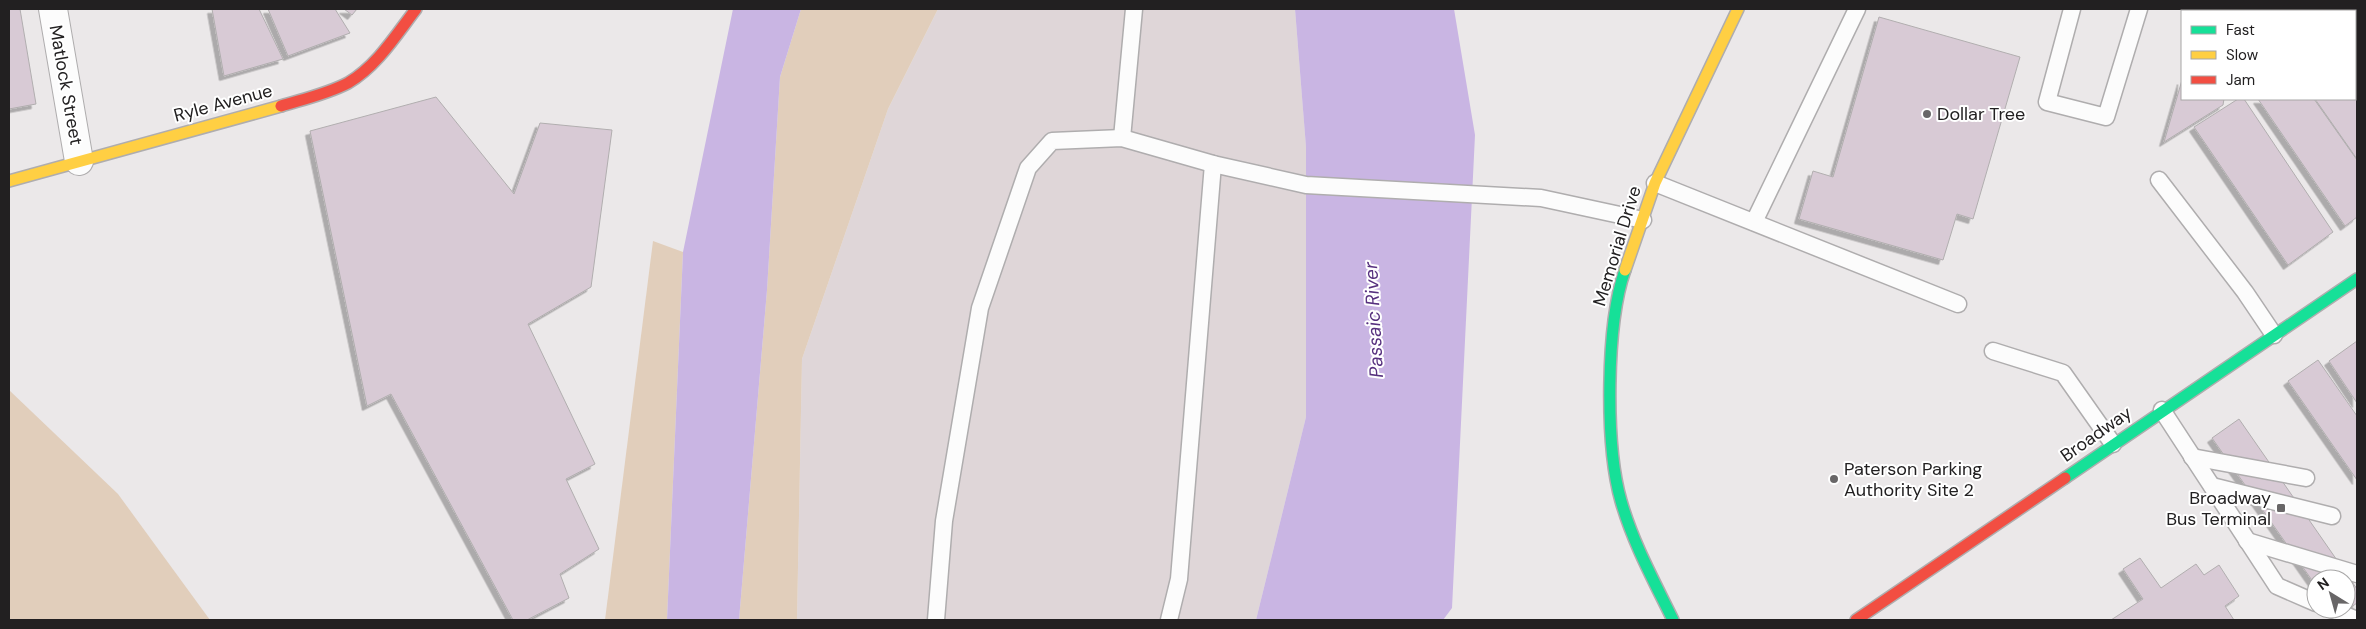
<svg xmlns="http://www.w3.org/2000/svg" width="2366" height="629" font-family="'DM Sans',sans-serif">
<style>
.built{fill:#dfd6d8}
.green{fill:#e1cebb}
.water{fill:#c9b5e3}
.building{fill:#d8cad5;stroke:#b1aeaf;filter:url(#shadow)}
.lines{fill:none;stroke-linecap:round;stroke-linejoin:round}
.lane-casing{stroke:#afadae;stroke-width:19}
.street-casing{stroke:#afadae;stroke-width:30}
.fast-casing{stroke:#afadae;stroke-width:14}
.slow-casing{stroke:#afadae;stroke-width:14}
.jam-casing{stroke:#afadae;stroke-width:14}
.lane{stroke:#fcfcfc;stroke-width:16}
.street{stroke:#fcfcfc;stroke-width:28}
.fast{stroke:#16e098;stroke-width:11}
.slow{stroke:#ffcf43;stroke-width:11}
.jam{stroke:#f24e42;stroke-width:11}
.poi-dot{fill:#686667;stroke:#fff;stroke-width:2}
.labels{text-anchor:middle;stroke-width:4;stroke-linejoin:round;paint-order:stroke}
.street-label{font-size:18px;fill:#222021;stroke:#fff}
.poi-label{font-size:18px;fill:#222021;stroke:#fff;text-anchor:start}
.water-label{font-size:19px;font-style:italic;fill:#57317f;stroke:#fff}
</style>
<defs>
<filter id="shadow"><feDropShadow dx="-4.5" dy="4.5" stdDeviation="0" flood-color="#0004"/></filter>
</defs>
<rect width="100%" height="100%" fill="#ebe8e9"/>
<!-- built -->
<polygon class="built" points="938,9 1295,9 1306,147 1306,417 1256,620 797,620 802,359 888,109"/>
<!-- green -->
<g class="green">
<polygon points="801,9 938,9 888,109 802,359 797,620 739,620 767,290 780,77"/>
<polygon points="653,241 683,252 667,620 605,620"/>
<polygon points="9,390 118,494 210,620 9,620"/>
</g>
<!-- water -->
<g class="water">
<polygon points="733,9 801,9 780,77 767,290 739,620 667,620 683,252"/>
<polygon points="1295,9 1454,9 1475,135 1452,608 1443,620 1256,620 1306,417 1306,147"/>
</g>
<!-- building -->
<g class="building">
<polygon points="9,9 20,9 36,104 9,109"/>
<polygon points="212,9 259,9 283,59 224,76"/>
<polygon points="268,9 335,9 350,33 288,56"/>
<polygon points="344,9 357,9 352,15"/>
<polygon points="2203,9 2250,9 2249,11 2202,11"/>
<polygon points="2250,9 2284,9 2283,11 2249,11"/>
<polygon points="2284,9 2309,9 2308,11 2283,11"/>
<polygon points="2309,9 2320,9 2329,11 2308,11"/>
<polygon points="1879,17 2020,57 1973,219 1957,214 1943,260 1799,219 1813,171 1833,177"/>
<polygon points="2355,18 2357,19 2357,159 2315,99 2355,99"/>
<polygon points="2182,80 2182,99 2224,99 2223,105 2164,142"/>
<polygon points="436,97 514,194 540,123 612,130 591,287 528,324 595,464 566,479 599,549 560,574 569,598 527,620 513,620 391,394 367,406 310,131"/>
<polygon points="2238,99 2244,99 2333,232 2288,265 2194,127"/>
<polygon points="2258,99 2314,99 2357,160 2357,217 2345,226"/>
<polygon points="2357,341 2357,403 2329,361"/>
<polygon points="2318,360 2357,416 2357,480 2288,381"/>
<polygon points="2239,419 2357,589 2357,603 2337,617 2346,609 2346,579 2316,579 2316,586 2212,438"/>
<polygon points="2140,558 2161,588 2196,564 2204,575 2219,565 2239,596 2225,606 2234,620 2111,620 2143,599 2123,569"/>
</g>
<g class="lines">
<!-- lane casing -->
<g class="lane-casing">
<g id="lane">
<polyline points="2072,9 2047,102 2106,117 2139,9"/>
<polyline points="1122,138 1134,9"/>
<polyline points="2159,180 2245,292 2274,335"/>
<polyline points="1655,183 1958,304"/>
<polyline points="1754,222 1857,9"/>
<polyline points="1993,351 2063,373 2113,444"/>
<polyline points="2162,410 2277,586 2316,603"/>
<polyline points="2192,457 2306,478"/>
<polyline points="2212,486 2332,516"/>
<polyline points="2247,541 2357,574"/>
<polyline points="2331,609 2357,620"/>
<polyline points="936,620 944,521 980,308 1028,168 1052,141 1122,138 1213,164 1306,185 1541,198 1643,220"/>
<polyline points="1169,620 1179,579 1213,164"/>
</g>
</g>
<!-- street casing -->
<g class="street-casing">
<polyline id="street" points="53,9 79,161"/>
</g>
<!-- fast casing -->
<g class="fast-casing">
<g id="fast">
<path d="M 1625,270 C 1606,324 1605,445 1621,501 C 1633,543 1654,581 1673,620"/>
<polyline points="2065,478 2357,279"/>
</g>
</g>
<!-- slow casing -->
<g class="slow-casing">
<g id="slow">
<polyline points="9,181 281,106"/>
<polyline points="1625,270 1655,183 1738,9"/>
</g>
</g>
<!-- jam casing -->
<g class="jam-casing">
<g id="jam">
<path d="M 281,106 C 304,99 327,94 348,83 C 377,66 396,35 416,9"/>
<polyline points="1856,620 2065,478"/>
</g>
</g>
<!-- lane -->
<use href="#lane" class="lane"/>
<!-- street -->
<use href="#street" class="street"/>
<!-- fast -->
<use href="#fast" class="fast"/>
<!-- slow -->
<use href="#slow" class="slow"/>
<!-- jam -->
<use href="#jam" class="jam"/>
</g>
<!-- markers -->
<g class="poi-dot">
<circle cx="1927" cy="114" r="5"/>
<circle cx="1834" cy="479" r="5"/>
<rect x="2276" y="503" width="10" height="10" rx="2.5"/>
</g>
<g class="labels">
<!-- street labels -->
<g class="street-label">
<text transform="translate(66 85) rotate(80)" y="6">Matlock Street</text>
<text transform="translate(223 103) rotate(-15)" y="6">Ryle Avenue</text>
<text transform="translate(1617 246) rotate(-73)" y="6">Memorial Drive</text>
<text transform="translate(2096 434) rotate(-35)" y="6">Broadway</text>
</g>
<!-- poi labels -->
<g class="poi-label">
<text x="1937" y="120">Dollar Tree</text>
<text x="1844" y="475">Paterson Parking<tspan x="1844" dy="21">Authority Site 2</tspan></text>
<text x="2271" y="504" text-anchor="end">Broadway<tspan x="2271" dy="21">Bus Terminal</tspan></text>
</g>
<!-- water labels -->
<g class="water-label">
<text transform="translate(1373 320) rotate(-93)" y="7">Passaic River</text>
</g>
</g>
<!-- border -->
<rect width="2366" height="629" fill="none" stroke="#222021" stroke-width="20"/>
<!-- legend -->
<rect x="2181" y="10" width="175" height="90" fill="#ffffff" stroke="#a7a6a6"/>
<rect x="2191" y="26" width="25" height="8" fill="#16e098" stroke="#a7a6a6"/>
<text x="2226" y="35" font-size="15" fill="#222021">Fast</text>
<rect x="2191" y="51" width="25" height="8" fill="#ffcf43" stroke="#a7a6a6"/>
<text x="2226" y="60" font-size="15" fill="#222021">Slow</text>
<rect x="2191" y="76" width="25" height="8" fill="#f24e42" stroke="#a7a6a6"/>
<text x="2226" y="85" font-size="15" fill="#222021">Jam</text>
<!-- north arrow -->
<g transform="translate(2331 594) rotate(323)"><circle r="24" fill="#ffffff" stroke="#a7a6a6"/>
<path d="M0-4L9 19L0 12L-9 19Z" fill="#686667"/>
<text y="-8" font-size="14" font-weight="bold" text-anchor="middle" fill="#222021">N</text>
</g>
</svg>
